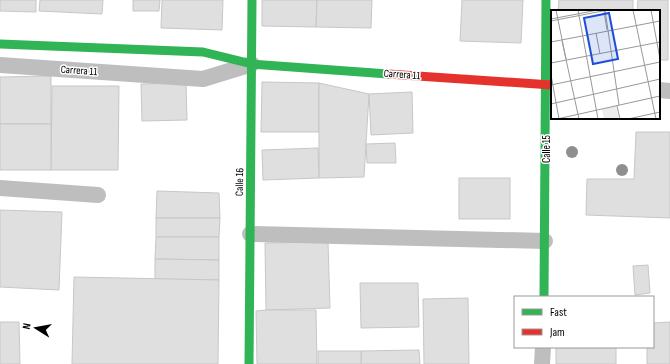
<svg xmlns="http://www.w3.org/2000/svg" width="670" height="364" font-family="'Sofia Sans Condensed',sans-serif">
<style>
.building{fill:#dfdfdf;stroke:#c7c7c7}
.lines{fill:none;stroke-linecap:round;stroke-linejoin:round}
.street{stroke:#bebebe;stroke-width:16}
.fast{stroke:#30b455;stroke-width:9}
.jam{stroke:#e5322d;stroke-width:9}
.tree{fill:#8f8f8f}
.labels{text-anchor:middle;stroke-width:3;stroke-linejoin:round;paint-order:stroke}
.street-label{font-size:11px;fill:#000;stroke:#fff}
.inset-road{fill:none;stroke:#999;stroke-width:1}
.view{fill:#1d4ed8;fill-opacity:0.15;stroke:#1d4ed8;stroke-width:2}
.inset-edge{fill:none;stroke:#000;stroke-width:2}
</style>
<rect width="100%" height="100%" fill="#fff"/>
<!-- building -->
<g class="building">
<polygon points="0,0 36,0 36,12 0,11"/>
<polygon points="40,0 103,0 102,14 39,11"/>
<polygon points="133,0 160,0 159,11 133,11"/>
<polygon points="162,0 223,0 222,30 161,28"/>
<polygon points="262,0 317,0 316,27 262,26"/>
<polygon points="317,0 372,0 371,28 316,27"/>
<polygon points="462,0 523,0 521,43 460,41"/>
<polygon points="559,0 633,0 633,11 558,11"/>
<polygon points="638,0 668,0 668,60 659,60 659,11 637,11"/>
<polygon points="51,76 51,124 0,124 0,77"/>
<polygon points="262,82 319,83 319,132 261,132"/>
<polygon points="186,83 187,120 142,121 141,84"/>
<polygon points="319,83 369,94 364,177 319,178"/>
<polygon points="52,86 119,86 118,170 51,170"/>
<polygon points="412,92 413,133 371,135 369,94"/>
<rect x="0" y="124" width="51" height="46"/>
<polygon points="636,132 670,132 670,218 586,215 587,179 634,179"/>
<polygon points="395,143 396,163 367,163 366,144"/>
<polygon points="318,148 319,178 263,180 262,150"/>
<rect x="459" y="178" width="51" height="41"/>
<polygon points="157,191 219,193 220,218 156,218"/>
<polygon points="0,210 62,212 59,290 0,287"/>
<polygon points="156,218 220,218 219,237 156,237"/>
<polygon points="156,237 219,237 219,260 155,259"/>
<polygon points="328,242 330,308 266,310 265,243"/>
<polygon points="155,259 219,260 219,280 155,279"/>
<polygon points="648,265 650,293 635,295 633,266"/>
<polygon points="74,277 219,280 218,364 72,364"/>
<polygon points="360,283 418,283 419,327 361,328"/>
<polygon points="468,298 469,364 424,364 423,299"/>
<polygon points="266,310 316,310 317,364 257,364 256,311"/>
<polygon points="0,322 19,322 20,364 0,364"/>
<polygon points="670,322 670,364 647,364 647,347 653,347 653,323"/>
<rect x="556" y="347" width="60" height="17"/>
<polygon points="419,350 420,364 361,364 361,351"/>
<rect x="318" y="351" width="43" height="13"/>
</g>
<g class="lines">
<!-- street -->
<g class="street">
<polyline points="0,65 203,79 252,64"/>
<polyline points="659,90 670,91"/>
<polyline points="0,188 98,195"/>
<polyline points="250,234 545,241"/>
<polyline points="542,364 543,347"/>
</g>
<!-- fast -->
<g class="fast">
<polyline points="0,44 203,52 252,64 388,74"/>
<polyline points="544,297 546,0"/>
<polyline points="249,364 252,0"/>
</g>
<!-- jam -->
<polyline class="jam" points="388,74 552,85"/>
</g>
<!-- trees -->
<g class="tree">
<circle cx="572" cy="152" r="6"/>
<circle cx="622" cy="170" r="6"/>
</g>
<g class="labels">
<!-- street labels -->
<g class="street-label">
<text transform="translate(79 70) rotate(4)" y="4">Carrera 11</text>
<text transform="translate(402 74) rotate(4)" y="4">Carrera 11</text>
<text transform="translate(546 149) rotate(-90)" y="4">Calle 15</text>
<text transform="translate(239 182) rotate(-89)" y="4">Calle 16</text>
</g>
</g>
<!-- overview -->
<g transform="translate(551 10)">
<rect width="109" height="109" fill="#fff"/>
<path d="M 65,96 L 68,109 L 53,109 L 51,99 Z" fill="#ececec"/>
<path class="inset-road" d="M 5,0 L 15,49M 27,0 L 47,109M 54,0 L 68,95M 82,0 L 105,109M 100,0 L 109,49M 53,1 L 56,20M 0,9 L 47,0M 0,11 L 57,0M 45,23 L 49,44M 11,31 L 28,109M 0,32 L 109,11M 0,53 L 109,32M 0,65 L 8,109M 0,75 L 109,52M 0,94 L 109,69M 66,96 L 69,109M 6,109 L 109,86M 77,109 L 109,102"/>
<path class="view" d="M 58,3 L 67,49 L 42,54 L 33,8 Z"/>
<rect width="109" height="109" class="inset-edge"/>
</g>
<!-- legend -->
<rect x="514" y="296" width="140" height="52" fill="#ffffff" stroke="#999999"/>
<rect x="522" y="309" width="20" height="6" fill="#30b455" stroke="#999999"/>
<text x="550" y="316" font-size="12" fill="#000000">Fast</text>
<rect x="522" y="329" width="20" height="6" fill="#e5322d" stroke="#999999"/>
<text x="550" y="336" font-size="12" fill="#000000">Jam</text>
<!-- north arrow -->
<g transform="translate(36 328) rotate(281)" stroke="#ffffff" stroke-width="3" paint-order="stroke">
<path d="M0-3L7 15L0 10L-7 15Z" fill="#000000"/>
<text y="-6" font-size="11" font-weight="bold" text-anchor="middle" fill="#000000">N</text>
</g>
</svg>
